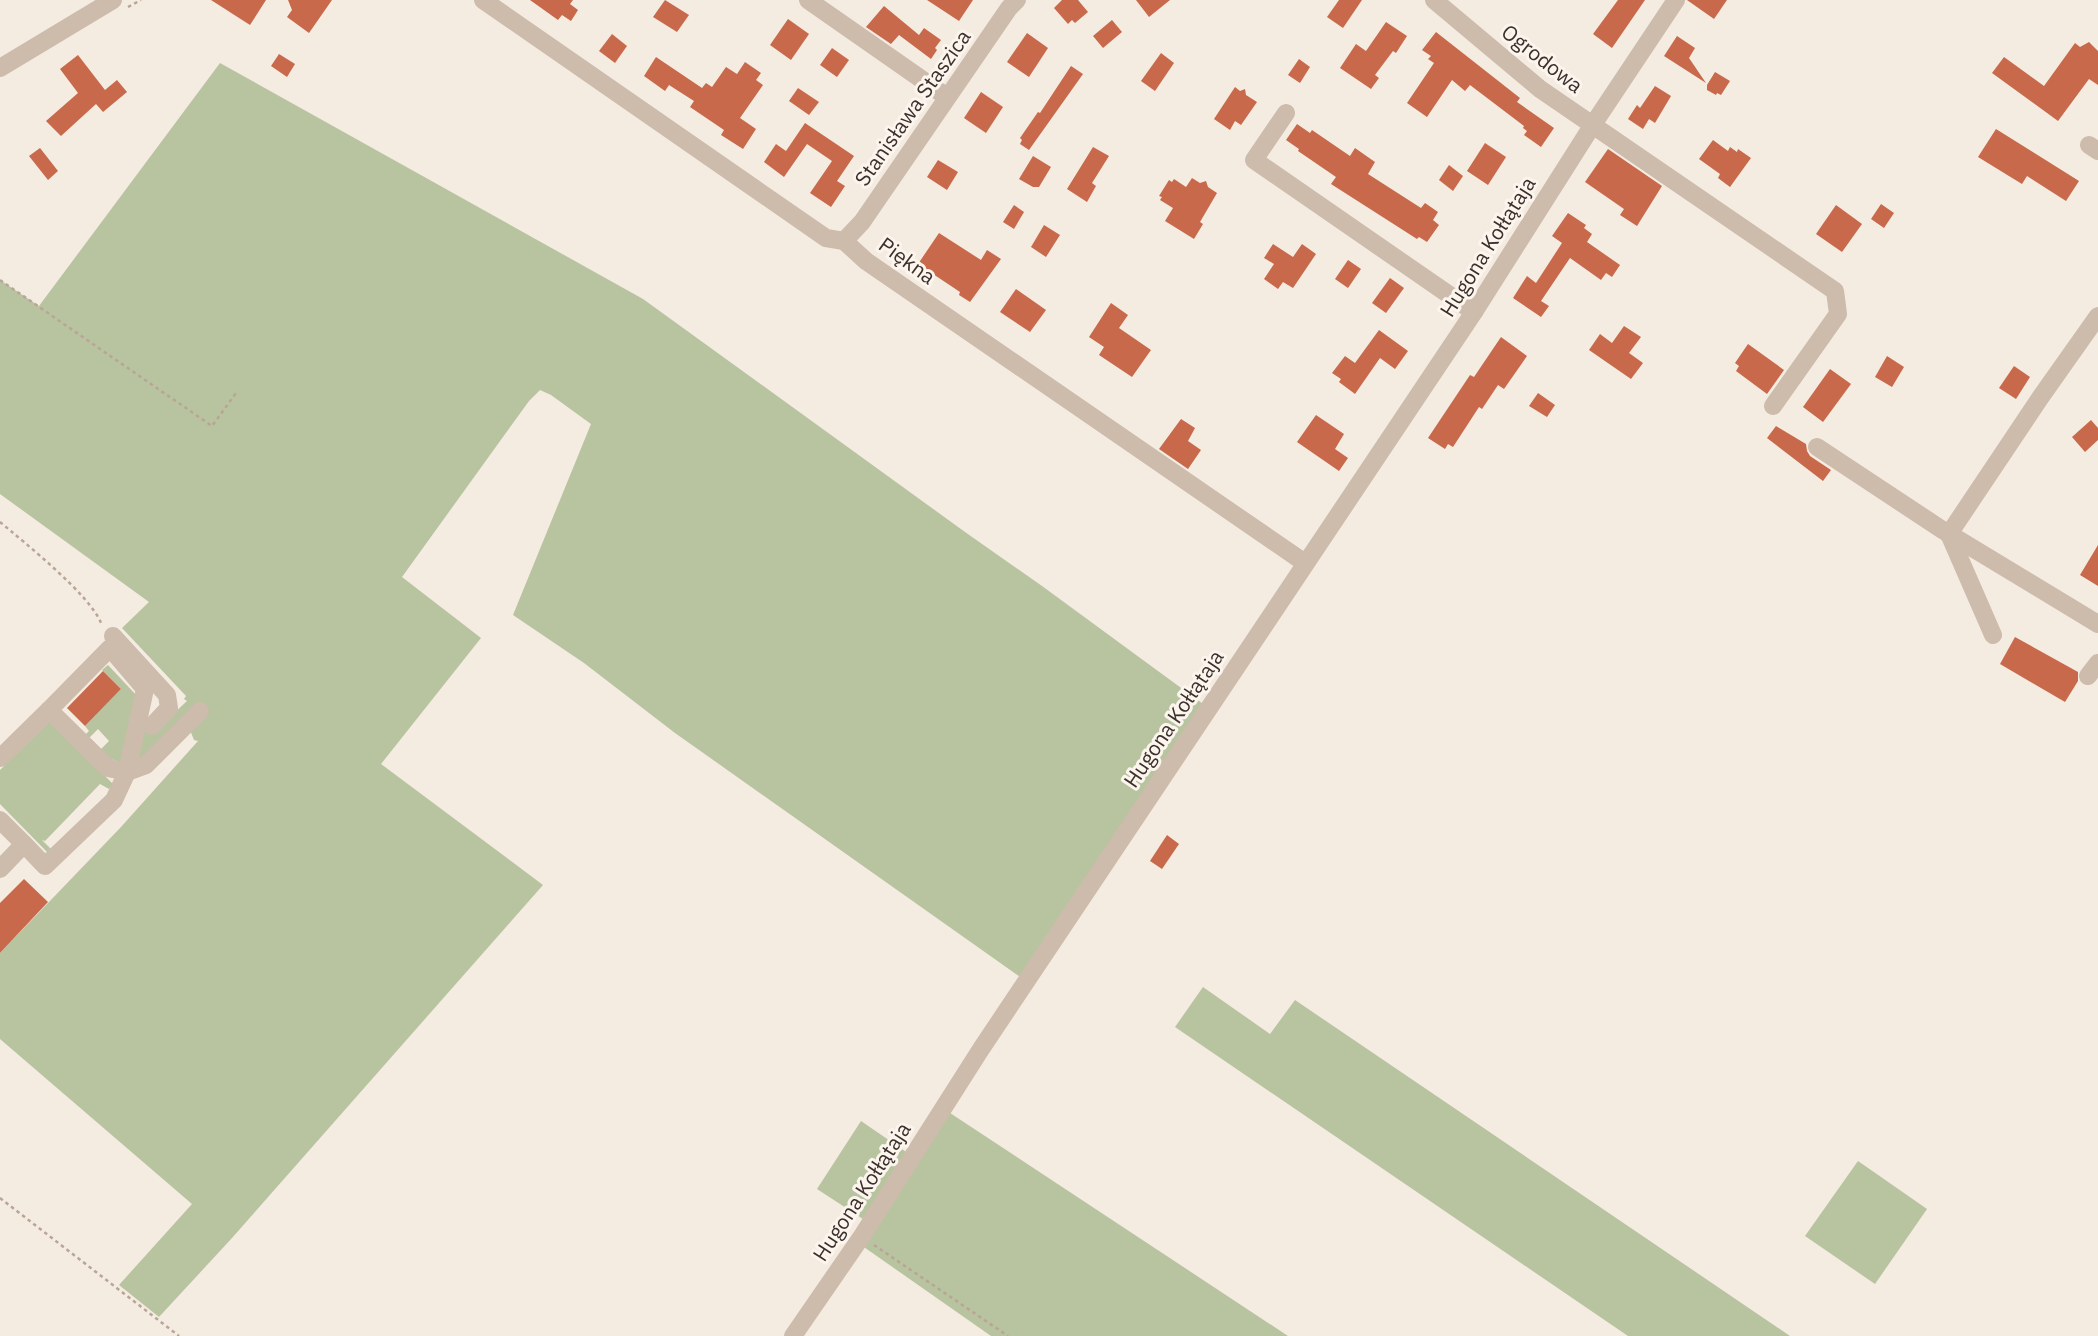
<svg xmlns="http://www.w3.org/2000/svg" width="2098" height="1336" font-family="'IBM Plex Sans',sans-serif">
<style>
.green{fill:#b8c4a0}
.building{fill:#c8694b}
.lines{fill:none;stroke-linecap:round;stroke-linejoin:round}
.path{stroke:#b9a596;stroke-width:2.5;stroke-dasharray:3.5 3.5;stroke-linecap:butt}
.minor{stroke:#cdbbac;stroke-width:18}
.labels{text-anchor:middle;stroke-width:6;stroke-linejoin:round;paint-order:stroke}
.street-label{font-size:21px;fill:#3b302b;stroke:#fbf5ee}
</style>
<rect width="100%" height="100%" fill="#f4ebe1"/>
<!-- green -->
<g class="green">
<polygon points="220,63 643,299 965,532 1042,586 1203,704 1023,979 675,733 584,663 513,615 591,424 551,395 540,390 529,401 402,577 481,638 381,764 543,885 232,1238 159,1317 119,1285 192,1204 0,1039 0,953 121,827 198,741 194,740 190,730 137,761 145,720 155,731 187,701 184,699 186,696 122,628 149,602 0,494 0,280 39,306"/>
<polygon points="108,665 137,696 124,764 108,758 100,750 109,741 98,729 88,739 85,735 89,731 85,726 121,689 102,670"/>
<polygon points="50,721 113,784 109,789 100,784 45,841 42,840 53,851 48,853 0,804 0,770"/>
<polygon points="1203,987 1270,1034 1295,1000 1790,1336 1628,1336 1175,1027"/>
<polygon points="947,1111 1288,1336 991,1336 861,1245"/>
<polygon points="861,1121 909,1154 866,1221 817,1189"/>
<polygon points="1858,1161 1927,1209 1875,1284 1805,1236"/>
</g>
<!-- building -->
<g class="building">
<polygon points="211,0 266,0 250,25"/>
<polygon points="288,0 332,0 309,33 287,17 292,10"/>
<polygon points="530,0 573,0 570,4 578,10 571,21 562,15 558,20"/>
<polygon points="665,0 689,15 677,32 653,17"/>
<polygon points="927,0 973,0 959,21"/>
<polygon points="1062,0 1078,0 1088,12 1075,23 1072,20 1068,24 1054,8"/>
<polygon points="1136,0 1170,0 1149,17"/>
<polygon points="1339,0 1362,0 1343,28 1327,17"/>
<polygon points="1618,0 1645,0 1612,48 1593,34"/>
<polygon points="1687,0 1727,0 1714,19"/>
<polygon points="884,6 919,35 924,28 941,40 935,48 937,50 931,59 899,35 891,44 866,27"/>
<polygon points="788,19 809,34 791,60 770,45"/>
<polygon points="1112,20 1122,32 1103,48 1093,36"/>
<polygon points="1386,22 1407,36 1396,53 1393,51 1375,75 1379,78 1371,89 1340,68 1356,44 1366,51"/>
<polygon points="1436,32 1520,98 1517,102 1554,128 1541,147 1524,135 1527,131 1523,128 1524,126 1470,85 1465,91 1452,80 1427,117 1407,103 1434,63 1428,59 1431,56 1422,50"/>
<polygon points="1027,33 1048,48 1029,77 1007,62"/>
<polygon points="612,34 627,46 615,63 599,51"/>
<polygon points="1677,36 1695,48 1689,58 1706,83 1664,56"/>
<polygon points="2089,42 2098,51 2098,85 2089,79 2058,121 1992,73 2004,57 2044,86 2075,43 2080,47"/>
<polygon points="832,48 849,60 837,77 820,65"/>
<polygon points="1161,53 1174,63 1155,91 1141,81"/>
<polygon points="279,54 295,64 287,77 271,66"/>
<polygon points="78,55 105,90 117,80 127,92 103,112 96,104 61,136 46,121 78,93 60,69"/>
<polygon points="656,57 702,88 706,83 712,87 726,67 737,74 745,62 761,73 756,80 763,85 740,118 756,129 743,149 721,135 724,130 690,107 694,101 669,85 665,91 644,76"/>
<polygon points="1299,59 1310,67 1300,83 1288,75"/>
<polygon points="1071,66 1083,74 1029,150 1020,144 1022,140 1020,138 1038,112 1040,113"/>
<polygon points="1715,72 1730,81 1721,95 1717,93 1716,95 1707,90 1707,85"/>
<polygon points="1655,86 1671,96 1655,123 1649,119 1643,129 1628,119 1637,105 1640,108"/>
<polygon points="1235,87 1240,91 1245,89 1246,95 1257,102 1241,125 1235,121 1230,130 1214,119"/>
<polygon points="798,88 819,102 809,115 789,101"/>
<polygon points="981,92 1003,107 986,133 964,118"/>
<polygon points="805,123 854,156 837,181 845,186 831,207 810,193 832,161 807,144 784,177 764,162 776,144 786,151"/>
<polygon points="1297,124 1310,133 1312,130 1350,156 1355,148 1375,162 1368,174 1421,208 1425,203 1438,212 1433,220 1439,225 1427,242 1419,237 1417,239 1331,184 1336,177 1298,151 1299,149 1286,140"/>
<polygon points="1996,129 2079,181 2066,201 2027,176 2022,184 1978,157"/>
<polygon points="1713,140 1728,151 1730,147 1737,152 1738,149 1751,158 1730,187 1718,178 1720,174 1699,159"/>
<polygon points="1485,143 1506,157 1488,185 1467,171"/>
<polygon points="1093,147 1109,156 1092,183 1096,186 1087,202 1067,189"/>
<polygon points="40,148 58,171 48,180 29,156"/>
<polygon points="1608,149 1662,186 1637,226 1620,215 1624,209 1585,182"/>
<polygon points="1033,156 1051,167 1039,187 1033,187 1019,179"/>
<polygon points="938,160 958,172 947,190 927,177"/>
<polygon points="1449,165 1463,176 1453,191 1439,180"/>
<polygon points="1192,178 1200,183 1206,181 1208,187 1217,193 1200,222 1203,224 1194,239 1165,221 1173,208 1160,200 1162,197 1159,196 1169,180 1172,182 1174,179 1186,187"/>
<polygon points="1881,204 1894,213 1884,228 1871,219"/>
<polygon points="1014,205 1024,212 1014,229 1003,222"/>
<polygon points="1836,205 1862,224 1842,252 1816,234"/>
<polygon points="1568,213 1586,225 1584,228 1592,234 1587,242 1620,265 1612,277 1606,273 1601,280 1570,258 1541,301 1549,306 1541,317 1513,298 1527,276 1536,283 1562,243 1552,236"/>
<polygon points="1044,225 1060,235 1046,257 1031,247"/>
<polygon points="939,233 981,260 987,250 1001,259 970,302 959,295 960,292 918,264"/>
<polygon points="1273,244 1293,257 1302,244 1316,254 1293,288 1283,282 1278,289 1264,279 1274,264 1264,258"/>
<polygon points="1348,260 1361,269 1348,288 1335,279"/>
<polygon points="1390,278 1404,288 1386,313 1372,303"/>
<polygon points="1016,289 1046,310 1030,332 1000,312"/>
<polygon points="1111,303 1128,315 1119,328 1151,350 1132,377 1099,355 1104,347 1089,337"/>
<polygon points="1624,326 1641,337 1629,353 1643,363 1631,379 1589,350 1600,334 1612,343"/>
<polygon points="1379,330 1408,351 1395,369 1380,358 1355,394 1339,382 1341,379 1332,373 1345,356 1355,363"/>
<polygon points="1501,337 1527,356 1504,389 1498,385 1482,409 1479,407 1453,447 1448,444 1445,449 1428,438 1470,375 1474,377"/>
<polygon points="1748,344 1784,370 1767,394 1736,371 1739,366 1735,363"/>
<polygon points="1887,356 1904,367 1892,387 1875,377"/>
<polygon points="2014,366 2030,377 2016,399 1999,388"/>
<polygon points="1830,369 1851,384 1823,422 1803,407"/>
<polygon points="1538,393 1555,405 1547,417 1529,406"/>
<polygon points="1316,415 1344,434 1335,449 1348,458 1339,471 1297,442"/>
<polygon points="1181,419 1195,428 1188,441 1201,450 1188,469 1159,449"/>
<polygon points="2091,420 2098,428 2098,440 2085,452 2072,437"/>
<polygon points="1776,426 1806,444 1807,451 1810,456 1831,470 1823,481 1767,438"/>
<polygon points="2098,545 2098,586 2080,575"/>
<polygon points="2015,637 2078,672 2078,681 2065,702 2000,664"/>
<polygon points="103,671 121,689 85,726 67,708"/>
<polygon points="1167,835 1179,844 1162,869 1150,861"/>
<polygon points="24,879 48,902 0,953 0,903"/>
</g>
<g class="lines">
<!-- path -->
<g class="path">
<polyline points="128,7 141,0"/>
<polyline points="0,280 212,426 236,393"/>
<path d="M 0,522 C 25,543 90,595 101,623"/>
<polyline points="0,1198 179,1336"/>
<polyline points="874,1245 1008,1336"/>
</g>
<!-- minor -->
<g class="minor">
<polyline points="483,0 826,238 844,241 866,261 1305,563"/>
<polyline points="808,0 947,97"/>
<polyline points="1434,0 1540,89 1835,291 1838,314 1773,406"/>
<polyline points="0,68 113,0"/>
<polyline points="1286,113 1254,160 1474,312"/>
<polyline points="2089,145 2098,151"/>
<polyline points="844,241 862,222 1009,8 1017,0"/>
<polyline points="1817,447 1941,529 2098,624"/>
<polyline points="1993,635 1949,534 2040,398 2098,316"/>
<polyline points="113,636 167,695 169,708 152,726"/>
<polyline points="2088,676 2098,663"/>
<polyline points="49,710 110,648 145,689 127,772 146,765 200,711"/>
<polyline points="0,758 49,710 108,768 127,772 114,800 45,866 24,844"/>
<polyline points="0,820 24,844 0,869"/>
<polyline points="793,1336 862,1236 981,1049 1474,312 1592,126 1676,0"/>
</g>
</g>
<g class="labels">
<!-- street labels -->
<g class="street-label">
<text transform="translate(1542 59) rotate(38)" y="7">Ogrodowa</text>
<text transform="translate(913 108) rotate(-55)" y="7">Stanisława Staszica</text>
<text transform="translate(1488 247) rotate(-58)" y="7">Hugona Kołłątaja</text>
<text transform="translate(907 261) rotate(36)" y="7">Piękna</text>
<text transform="translate(1174 719) rotate(-56)" y="7">Hugona Kołłątaja</text>
<text transform="translate(862 1192) rotate(-57)" y="7">Hugona Kołłątaja</text>
</g>
</g>
</svg>
